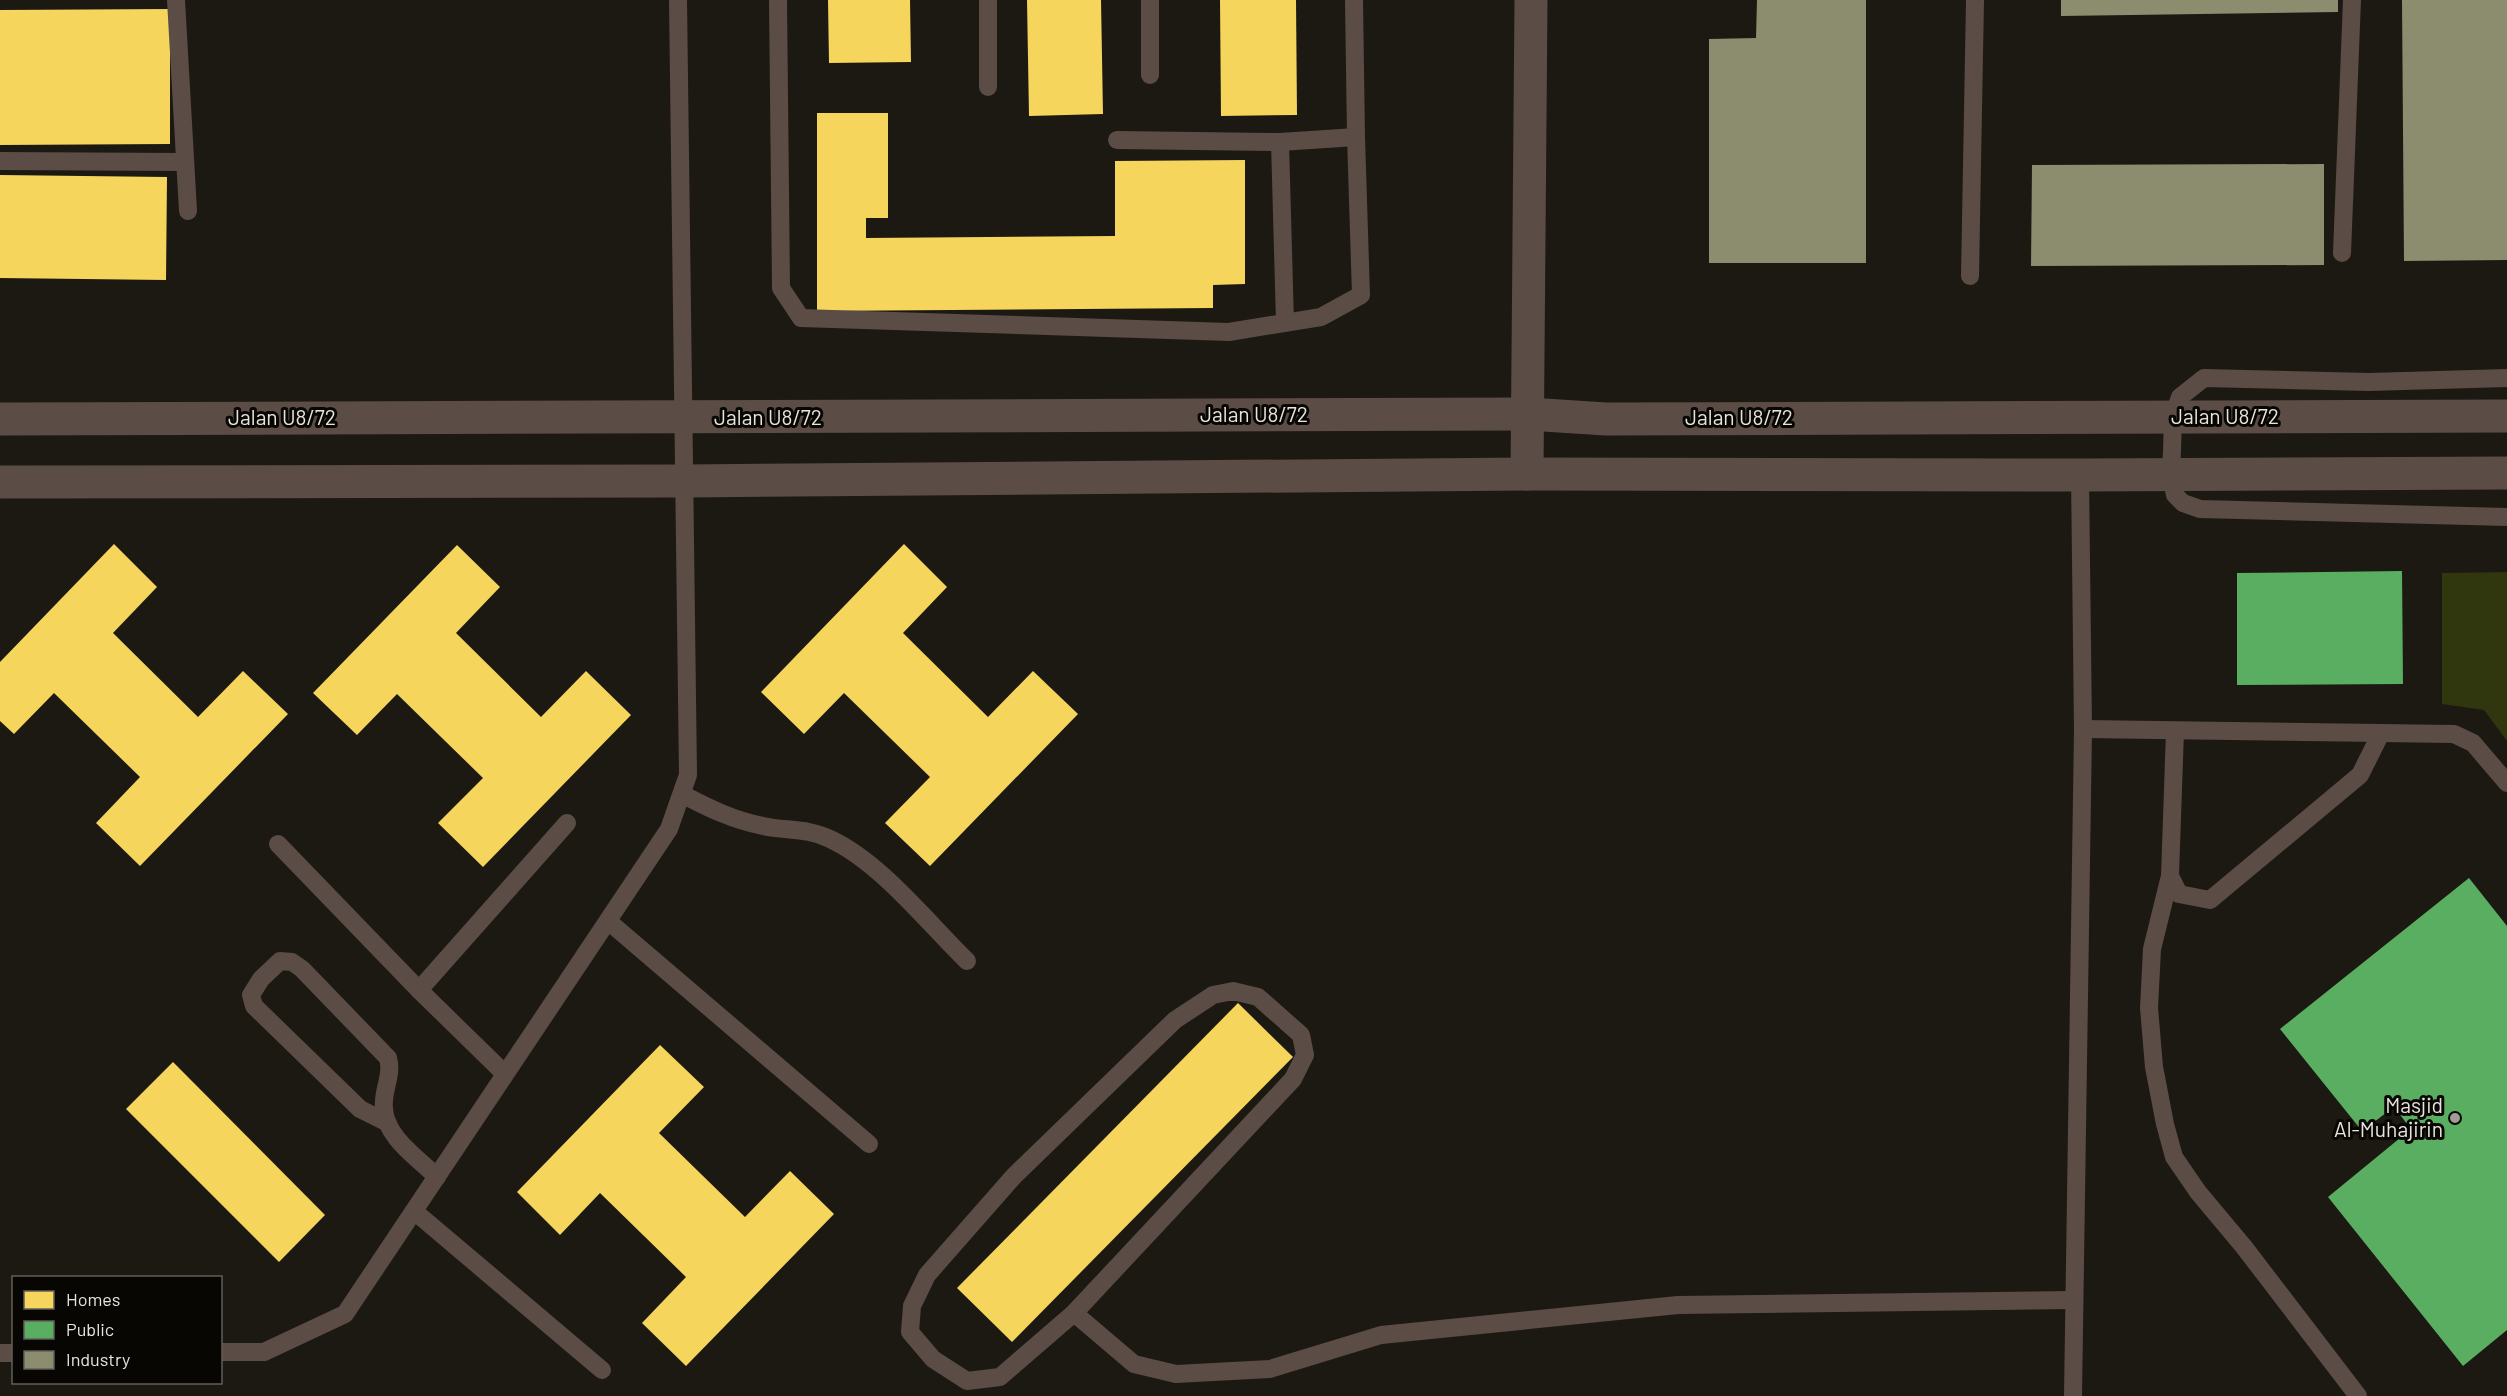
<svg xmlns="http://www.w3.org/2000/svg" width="2507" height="1396" font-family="Barlow,sans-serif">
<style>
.green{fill:#30360d}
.homes{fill:#f6d55c}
.public{fill:#5aae61}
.industry{fill:#8c8c6e}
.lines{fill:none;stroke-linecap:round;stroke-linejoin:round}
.lane{stroke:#5b4c46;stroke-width:18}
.street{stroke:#5b4c46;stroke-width:33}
.poi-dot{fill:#a19d96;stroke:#080603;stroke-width:2}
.labels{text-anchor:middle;stroke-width:6;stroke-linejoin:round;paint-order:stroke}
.street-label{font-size:21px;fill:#e8e4dc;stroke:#080603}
.poi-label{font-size:21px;fill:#e8e4dc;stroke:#080603;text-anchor:end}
</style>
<rect width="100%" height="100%" fill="#1c1913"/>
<!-- green -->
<polygon class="green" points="2507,572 2507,741 2484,710 2442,704 2442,573"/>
<!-- homes -->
<g class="homes">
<polygon points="828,0 910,0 911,62 829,63"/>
<polygon points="1027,0 1101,0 1103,114 1029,116"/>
<polygon points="1220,0 1296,0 1297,115 1221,116"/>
<polygon points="170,9 170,144 0,145 0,10"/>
<polygon points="817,113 888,113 888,218 866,218 866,238 1115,236 1115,161 1245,160 1245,284 1213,285 1213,308 817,311"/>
<polygon points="0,175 167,177 166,280 0,278"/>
<polygon points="114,544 157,587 113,633 198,717 243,671 288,714 140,866 96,823 140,777 54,693 14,734 0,721 0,662"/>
<polygon points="904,544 947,587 903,633 988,717 1033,671 1078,714 930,866 885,823 930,777 844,693 804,734 761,692"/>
<polygon points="457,545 500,587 456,633 541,717 586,671 631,715 483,867 438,823 483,778 397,694 357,735 313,693"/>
<polygon points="1238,1003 1293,1057 1012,1342 957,1288"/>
<polygon points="660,1045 704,1087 659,1133 745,1217 790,1171 834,1214 686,1366 642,1323 686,1277 600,1193 560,1235 517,1192"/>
<polygon points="173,1062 325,1215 279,1262 126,1109"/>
</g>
<!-- public -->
<g class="public">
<polygon points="2402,571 2403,684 2237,685 2237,573"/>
<polygon points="2469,878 2507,926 2507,1330 2463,1366 2328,1197 2411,1129 2394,1107 2362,1131 2280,1029"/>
</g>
<!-- industry -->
<g class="industry">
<polygon points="1757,0 1866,0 1866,263 1709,263 1709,39 1756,38"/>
<polygon points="2061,0 2338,0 2338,12 2061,16"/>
<polygon points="2402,0 2507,0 2507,260 2404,261"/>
<polygon points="2324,164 2324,265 2031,266 2032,165"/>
</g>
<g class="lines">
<!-- lane -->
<g class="lane">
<polyline points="176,0 188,211"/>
<polyline points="778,0 781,288 801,318 1229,332 1321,317 1361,295 1356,137 1354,0"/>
<polyline points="988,0 988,87"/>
<polyline points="1150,0 1150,75"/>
<polyline points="1117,140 1280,142 1285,323"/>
<polyline points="1280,142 1356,137"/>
<polyline points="0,161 184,162"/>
<polyline points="2342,253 2352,0"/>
<polyline points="1970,276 1975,0"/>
<polyline points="2507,378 2369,382 2204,378 2180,397 2173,417 2172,451 2171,474 2175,495 2183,503 2200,509 2507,517"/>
<polyline points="2083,729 2454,734 2473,743 2507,783"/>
<polyline points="2175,731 2170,876 2179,894 2210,900 2360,775 2381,733"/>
<path d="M 682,794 C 708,808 733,820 763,826 C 786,831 808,828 830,839 C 880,862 927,922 967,961"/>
<polyline points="278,844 419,990 505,1074"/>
<polyline points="2170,876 2152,949 2149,1008 2154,1067 2165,1124 2174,1157 2198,1192 2244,1247 2358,1396"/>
<polyline points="608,921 869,1144"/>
<polyline points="419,990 567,823"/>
<path d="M 388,1123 L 360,1109 L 254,1006 L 251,995 L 261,979 L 280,961 L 292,962 L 302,969 L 388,1058 C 393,1076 382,1090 384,1108 C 385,1137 418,1158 437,1177"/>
<polyline points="414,1211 602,1370"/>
<polyline points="1074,1313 1293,1079 1305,1055 1301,1035 1258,997 1233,991 1213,995 1175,1020 1014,1176 927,1275 912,1306 910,1332 933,1359 967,1381 1000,1377 1074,1313 1134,1364 1176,1374 1270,1369 1381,1335 1678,1305 2074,1300"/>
<polyline points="220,1352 264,1352 345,1314 669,829 688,775 678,0"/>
<polyline points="0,1353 14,1353"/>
<polyline points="2073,1396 2083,729 2080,475"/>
</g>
<!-- street -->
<g class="street">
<polyline points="0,419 1528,414 1606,419 2507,416"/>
<polyline points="1527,474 1531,0"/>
<polyline points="0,482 685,481 1527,474 2080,475 2507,473"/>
</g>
</g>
<!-- markers -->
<circle class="poi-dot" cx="2455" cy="1118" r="6"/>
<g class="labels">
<!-- street labels -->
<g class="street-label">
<text x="1254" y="422">Jalan U8/72</text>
<text x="2225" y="424">Jalan U8/72</text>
<text x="282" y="425">Jalan U8/72</text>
<text x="768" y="425">Jalan U8/72</text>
<text x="1739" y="425">Jalan U8/72</text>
</g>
<!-- poi labels -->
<g class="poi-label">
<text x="2443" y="1113">Masjid<tspan x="2443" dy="24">Al-Muhajirin</tspan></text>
</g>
</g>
<!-- legend -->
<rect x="12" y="1276" width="210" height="108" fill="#080603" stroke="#625f5a" stroke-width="1.5"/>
<rect x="24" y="1291" width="30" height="18" fill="#f6d55c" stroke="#625f5a" stroke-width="1.5"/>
<text x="66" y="1306" font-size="18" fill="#e8e4dc">Homes</text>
<rect x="24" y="1321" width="30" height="18" fill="#5aae61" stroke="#625f5a" stroke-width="1.5"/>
<text x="66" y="1336" font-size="18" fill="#e8e4dc">Public</text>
<rect x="24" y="1351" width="30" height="18" fill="#8c8c6e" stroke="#625f5a" stroke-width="1.5"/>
<text x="66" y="1366" font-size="18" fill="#e8e4dc">Industry</text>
</svg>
